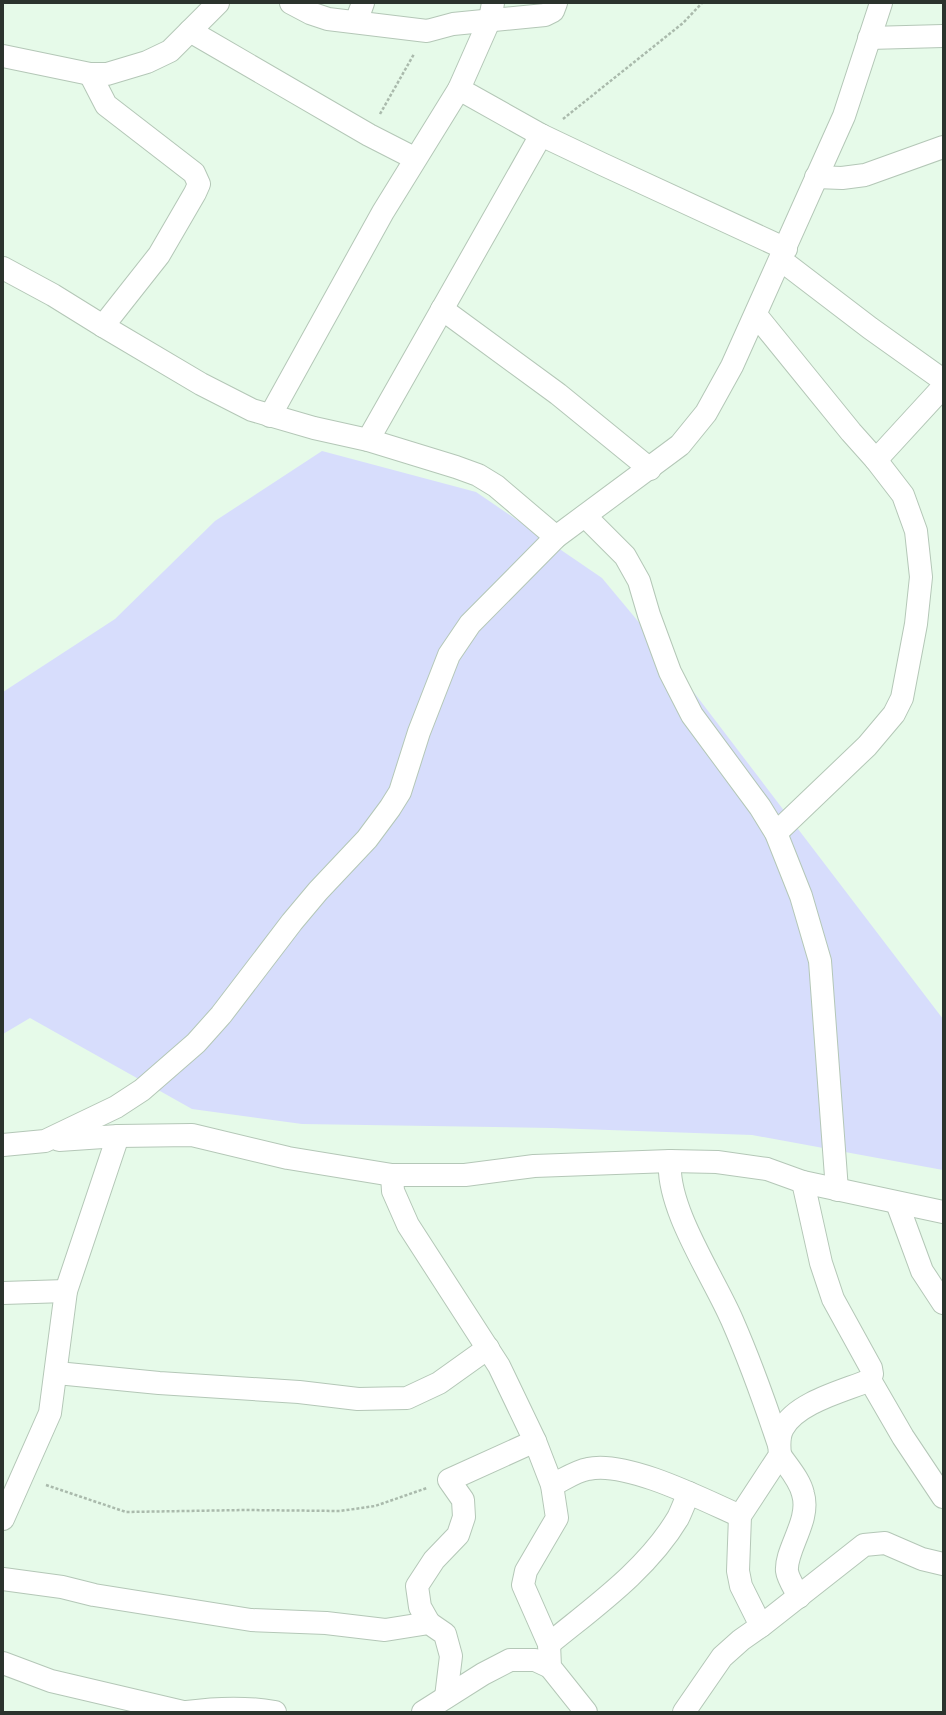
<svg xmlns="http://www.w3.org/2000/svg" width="946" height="1715" font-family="'PT Sans',sans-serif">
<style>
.green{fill:#d7ddfc}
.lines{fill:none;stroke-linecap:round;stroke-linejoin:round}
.minor-casing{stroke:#b4c7b7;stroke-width:24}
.path{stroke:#aabaac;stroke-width:2.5;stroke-dasharray:3 2;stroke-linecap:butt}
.minor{stroke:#fff;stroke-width:22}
</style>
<rect width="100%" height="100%" fill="#e6fae9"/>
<!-- green -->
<polygon class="green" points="322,451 476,492 602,578 657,644 943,1019 943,1170 752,1135 552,1128 302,1124 192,1109 30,1018 3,1034 3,692 115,619 215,521"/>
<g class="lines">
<!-- minor casing -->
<g class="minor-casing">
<g id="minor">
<polyline points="218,3 190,31 369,135 414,158"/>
<polyline points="291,3 310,13 328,19 427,31 453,24 545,15 553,11 556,3"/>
<polyline points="356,22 363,3"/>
<polyline points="869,38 943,36"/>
<polyline points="3,56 90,74 107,74 147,62 170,51 190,31"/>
<polyline points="90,74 106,105 194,173 199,184 195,193 159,255 103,326"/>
<polyline points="459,89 541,135 602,164 786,249"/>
<polyline points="816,177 842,178 865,175 943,147"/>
<polyline points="781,260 870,328 943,380"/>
<polyline points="3,268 53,295 103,326 201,384 252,410 314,428 368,440 456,467 478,475 496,486 556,537"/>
<polyline points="442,309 558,394 650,469"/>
<polyline points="756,315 851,432 876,460 903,495 916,531 921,577 916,624 902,698 894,714 867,746 776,833"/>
<polyline points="270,416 383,212 459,89 490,19 493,3"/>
<polyline points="368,440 541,135"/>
<polyline points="876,460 943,387"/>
<polyline points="585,516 625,556 639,581 649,615 670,672 692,715 760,807 776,833 801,896 820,961 837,1190"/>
<polyline points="59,1140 118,1136 192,1135 288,1158 392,1175 465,1175 534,1166 670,1161 717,1162 767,1169 803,1182 943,1212"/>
<polyline points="3,1145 45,1141 116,1107 142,1090 196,1043 221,1015 292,922 318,891 367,839 390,808 400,792 419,732 449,655 470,624 556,537 680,445 706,413 732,366 844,116 881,3"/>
<path d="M 670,1161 C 666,1208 713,1276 732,1320 C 750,1361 765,1403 779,1445"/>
<polyline points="392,1175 393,1191 408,1225 499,1366 535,1441 552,1485 557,1518 526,1571 523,1585 549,1644 550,1667 586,1712"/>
<polyline points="897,1203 922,1271 943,1303"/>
<polyline points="3,1293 66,1291"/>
<polyline points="57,1373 159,1383 299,1392 358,1399 407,1398 439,1383 488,1348"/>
<polyline points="870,1380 903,1437 943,1497"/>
<path d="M 780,1455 C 788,1467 800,1480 803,1494 C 811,1520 785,1550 787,1571 C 788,1579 795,1589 799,1597"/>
<path d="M 552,1485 C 563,1480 576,1471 588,1469 C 626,1460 704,1500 740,1516"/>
<polyline points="3,1519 50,1413 66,1291 118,1136"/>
<polyline points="3,1579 62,1587 94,1595 251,1620 326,1623 385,1630 429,1623 445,1634 451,1656 446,1697"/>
<polyline points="429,1623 420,1607 417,1586 434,1560 458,1535 464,1517 463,1500 449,1480 535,1441"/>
<polyline points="761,1626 864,1545 885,1543 922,1559 943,1564"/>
<path d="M 549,1644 C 594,1607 647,1570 678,1518 C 682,1510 685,1501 689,1493"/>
<polyline points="3,1663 51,1681 183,1712"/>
<path d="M 187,1712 C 216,1708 246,1707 275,1712"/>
<polyline points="423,1712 483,1674 510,1660 535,1660 550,1667"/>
<path d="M 684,1712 L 722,1657 L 741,1640 L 761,1626 L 741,1586 L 738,1571 L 740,1516 L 780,1455 C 779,1446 779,1435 783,1428 C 797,1402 844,1391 870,1380 L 872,1374 L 871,1368 L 833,1299 L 821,1263 L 803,1182"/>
</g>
</g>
<!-- path -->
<g class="path">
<polyline points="380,114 414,54"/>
<polyline points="563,119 683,23 702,3"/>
<polyline points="46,1485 126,1512 246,1510 340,1511 375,1506 427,1488"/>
</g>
<!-- minor -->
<use href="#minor" class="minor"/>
</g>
<!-- border -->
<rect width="946" height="1715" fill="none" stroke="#2b332d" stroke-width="8"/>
</svg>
